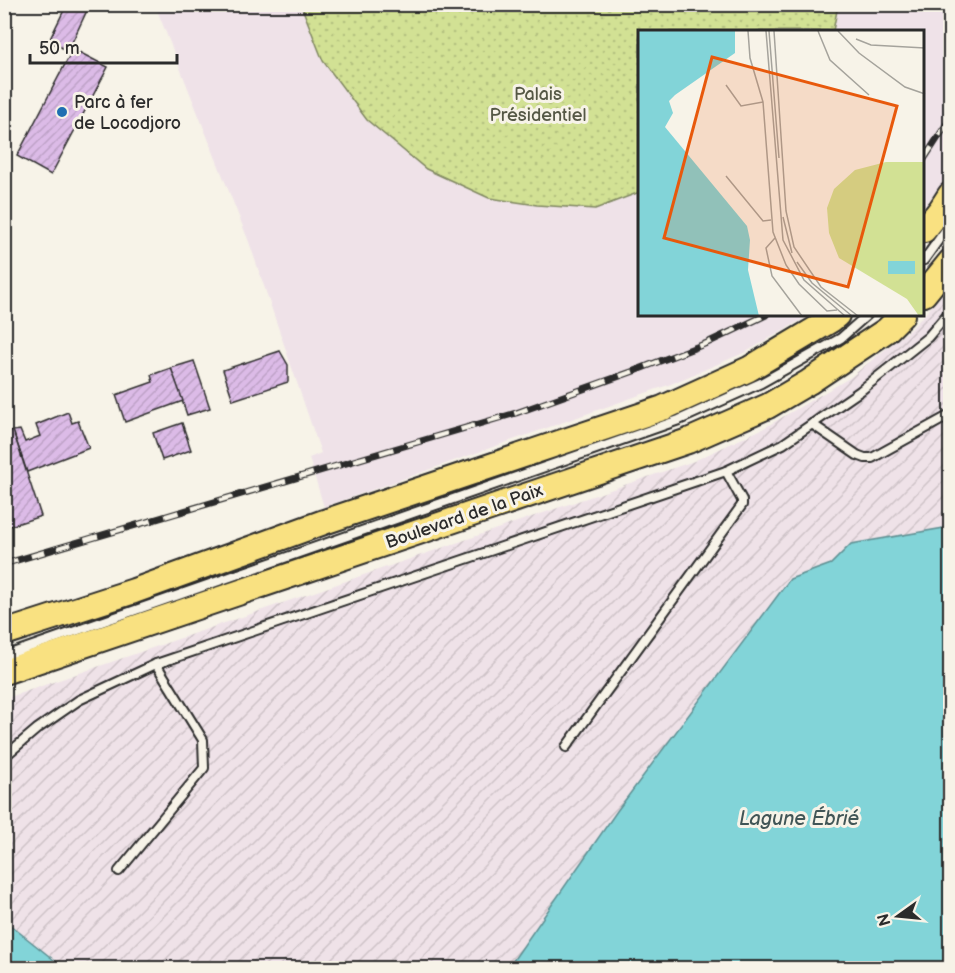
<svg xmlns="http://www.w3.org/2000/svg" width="955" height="973" font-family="'Balsamiq Sans',sans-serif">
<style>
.built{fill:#efe2e8}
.industrial{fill:url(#industrial-furrows)}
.grass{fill:url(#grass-dots);stroke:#7e8660;stroke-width:1.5}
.water{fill:#82d4d8;stroke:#5f9093;stroke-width:1.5}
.building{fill:url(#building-hatch);stroke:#2b2b2b;stroke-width:1.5}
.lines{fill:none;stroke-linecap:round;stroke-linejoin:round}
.service-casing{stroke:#2b2b2b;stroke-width:12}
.primary-casing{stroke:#2b2b2b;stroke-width:28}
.service{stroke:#f7f3e8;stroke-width:8}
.primary{stroke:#f9e181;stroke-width:24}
.rail-casing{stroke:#2b2b2b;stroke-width:7}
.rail{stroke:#f7f3e8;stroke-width:4.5;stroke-dasharray:14;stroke-linecap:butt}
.poi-dot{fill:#1f6fb2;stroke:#f7f3e8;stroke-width:2}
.labels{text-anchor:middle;stroke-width:6;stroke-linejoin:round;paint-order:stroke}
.park-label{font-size:18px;fill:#555845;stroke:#f7f3e8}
.poi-label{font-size:18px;fill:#2b2b2b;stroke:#f7f3e8;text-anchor:start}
.street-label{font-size:18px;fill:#2b2b2b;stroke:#f7f3e8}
.water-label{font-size:20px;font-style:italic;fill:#415556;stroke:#f7f3e8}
.inset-road{fill:none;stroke:#a5a39c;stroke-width:1.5}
.view{fill:#e8590c;fill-opacity:0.15;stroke:#e8590c;stroke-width:3}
.inset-edge{fill:none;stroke:#2b2b2b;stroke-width:3}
</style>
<defs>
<pattern id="industrial-furrows" width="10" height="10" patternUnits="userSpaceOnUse" patternTransform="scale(1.5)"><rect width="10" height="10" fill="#efe2e8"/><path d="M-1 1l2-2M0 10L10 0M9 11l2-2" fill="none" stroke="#cdc2c7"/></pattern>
<pattern id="grass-dots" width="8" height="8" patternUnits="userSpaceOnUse" patternTransform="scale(1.5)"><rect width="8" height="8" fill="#d2e194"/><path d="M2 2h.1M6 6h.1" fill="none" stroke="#b4c180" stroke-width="1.8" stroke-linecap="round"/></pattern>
<pattern id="building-hatch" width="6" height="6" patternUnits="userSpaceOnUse" patternTransform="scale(1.5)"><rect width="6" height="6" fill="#dcbbe7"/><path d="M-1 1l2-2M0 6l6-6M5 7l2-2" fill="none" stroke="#bda1c6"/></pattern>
</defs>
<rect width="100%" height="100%" fill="#f7f3e8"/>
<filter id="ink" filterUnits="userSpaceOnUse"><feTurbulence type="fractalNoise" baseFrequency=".0167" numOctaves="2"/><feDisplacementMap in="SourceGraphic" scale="12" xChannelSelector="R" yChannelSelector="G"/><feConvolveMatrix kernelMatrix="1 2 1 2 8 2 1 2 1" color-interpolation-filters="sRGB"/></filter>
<g filter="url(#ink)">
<!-- built -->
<g class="built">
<polygon points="155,5 301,5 323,61 489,198 537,205 595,209 640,192 640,315 810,315 746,352 671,384 324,507 309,458 321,453 249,242"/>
<polygon points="838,5 950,5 950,173 924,207 924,32 833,32"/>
</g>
<!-- industrial -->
<polygon class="industrial" points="950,286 950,527 851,544 831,564 790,579 617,811 508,968 64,968 5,921 4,699 694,461 764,428 851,377 913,327"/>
<!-- grass -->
<polygon class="grass" points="301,5 838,5 833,31 640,32 640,192 595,209 537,205 489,198 426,169 367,120 323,61"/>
<!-- water -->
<g class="water">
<polygon points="950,527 950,968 508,968 617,811 790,579 831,564 851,544"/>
<polygon points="5,921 64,968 5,968"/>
</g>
<!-- building -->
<g class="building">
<polygon points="67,4 90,4 68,51 49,41"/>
<polygon points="73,49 108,67 51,175 17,156"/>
<polygon points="280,351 288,365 288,382 233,400 223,370"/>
<polygon points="194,361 210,408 187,415 171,368"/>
<polygon points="171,368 183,401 125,422 116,395 153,382 151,375"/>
<polygon points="68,412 72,423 78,421 89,448 27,472 13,431 20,430 25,442 40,436 36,425"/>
<polygon points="182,423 191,450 162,460 153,433"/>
<polygon points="13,431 41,516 4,528 4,434"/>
</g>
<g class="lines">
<!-- service casing -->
<g class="service-casing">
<g id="service">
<polyline points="924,260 950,224"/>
<polyline points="812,424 857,455 865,458 872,458 950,415"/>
<polyline points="4,656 679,420 761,383 841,338 867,315"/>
<polyline points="566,747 742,505 742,500 726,471"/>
<polyline points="4,757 37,729 79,700 156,664 726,471 783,444 860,391 928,337 950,311"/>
<polyline points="119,871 204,768 203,740 156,664"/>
</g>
</g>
<!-- primary casing -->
<g class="primary-casing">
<g id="primary">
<polyline points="924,230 941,209 950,195"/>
<polyline points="924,294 950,262"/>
<polyline points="4,633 134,591 324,522 663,408 749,369 831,320 837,315"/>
<polyline points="4,672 688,441 768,406 809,382 887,330 902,315"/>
</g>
</g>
<!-- service -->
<use href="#service" class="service"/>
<!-- primary -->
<use href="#primary" class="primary"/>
<!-- rail casing -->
<g class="rail-casing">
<g id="rail">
<polyline points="924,159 950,119"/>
<polyline points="4,564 516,413 634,371 707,343 766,315"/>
</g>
</g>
<!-- rail -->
<use href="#rail" class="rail"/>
</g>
</g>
<!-- markers -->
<circle class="poi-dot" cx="62" cy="112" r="6"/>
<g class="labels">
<!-- park labels -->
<g class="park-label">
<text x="538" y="100">Palais<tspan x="538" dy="21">Présidentiel</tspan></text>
</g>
<!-- poi labels -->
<g class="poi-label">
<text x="74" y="108">Parc à fer<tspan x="74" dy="21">de Locodjoro</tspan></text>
</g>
<!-- street labels -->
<g class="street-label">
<text transform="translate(464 516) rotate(-19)" y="6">Boulevard de la Paix</text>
</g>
<!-- water labels -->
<g class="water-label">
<text x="799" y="825">Lagune Ébrié</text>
</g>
</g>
<!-- overview -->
<g transform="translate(638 30)">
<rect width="286" height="286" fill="#f7f3e8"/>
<path d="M 248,132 L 286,132 L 286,286 L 281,286 L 269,269 L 201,228 L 191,203 L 189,178 L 196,159 L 217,140 Z" fill="#d2e194"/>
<path d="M 0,1 L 97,1 L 97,23 L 37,65 L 31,71 L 35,83 L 27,97 L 109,196 L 112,210 L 110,240 L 121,286 L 0,286 ZM 250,231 L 277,231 L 277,244 L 250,244 Z" fill="#82d4d8"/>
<path class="inset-road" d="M 110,1 L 112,28 L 125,72 L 135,202 L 148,235 L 161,254 L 189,281 L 199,280M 128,1 L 145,210 L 166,250 L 207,286M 131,1 L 141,128M 136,1 L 148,181 L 156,217 L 183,257 L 220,286M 180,1 L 192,30 L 231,65M 200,1 L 221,23 L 267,57 L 287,64M 218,9 L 233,15 L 287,18M 88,55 L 103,76 L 125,72M 88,146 L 125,191 L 133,190M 145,187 L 154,223M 137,208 L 128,218 L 134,246 L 164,286M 159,232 L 174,253 L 214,286"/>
<path class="view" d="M 74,27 L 259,76 L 210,257 L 26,208 Z"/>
<rect width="286" height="286" class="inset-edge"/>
</g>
<!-- margin -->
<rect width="955" height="973" fill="none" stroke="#f7f3e8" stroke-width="24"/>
<rect x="12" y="12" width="931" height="949" fill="none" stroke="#2b2b2b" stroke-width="2" filter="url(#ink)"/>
<!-- north arrow -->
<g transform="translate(898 916) rotate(255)" stroke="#f7f3e8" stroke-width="4.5" paint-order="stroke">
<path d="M0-4.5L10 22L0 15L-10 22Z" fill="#2b2b2b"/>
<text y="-9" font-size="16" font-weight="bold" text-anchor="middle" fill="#2b2b2b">N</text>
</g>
<!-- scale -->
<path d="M30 54v9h147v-9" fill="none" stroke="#2b2b2b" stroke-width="3"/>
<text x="39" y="54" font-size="18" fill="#2b2b2b" stroke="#f7f3e8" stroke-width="4.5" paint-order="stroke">50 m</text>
</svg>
